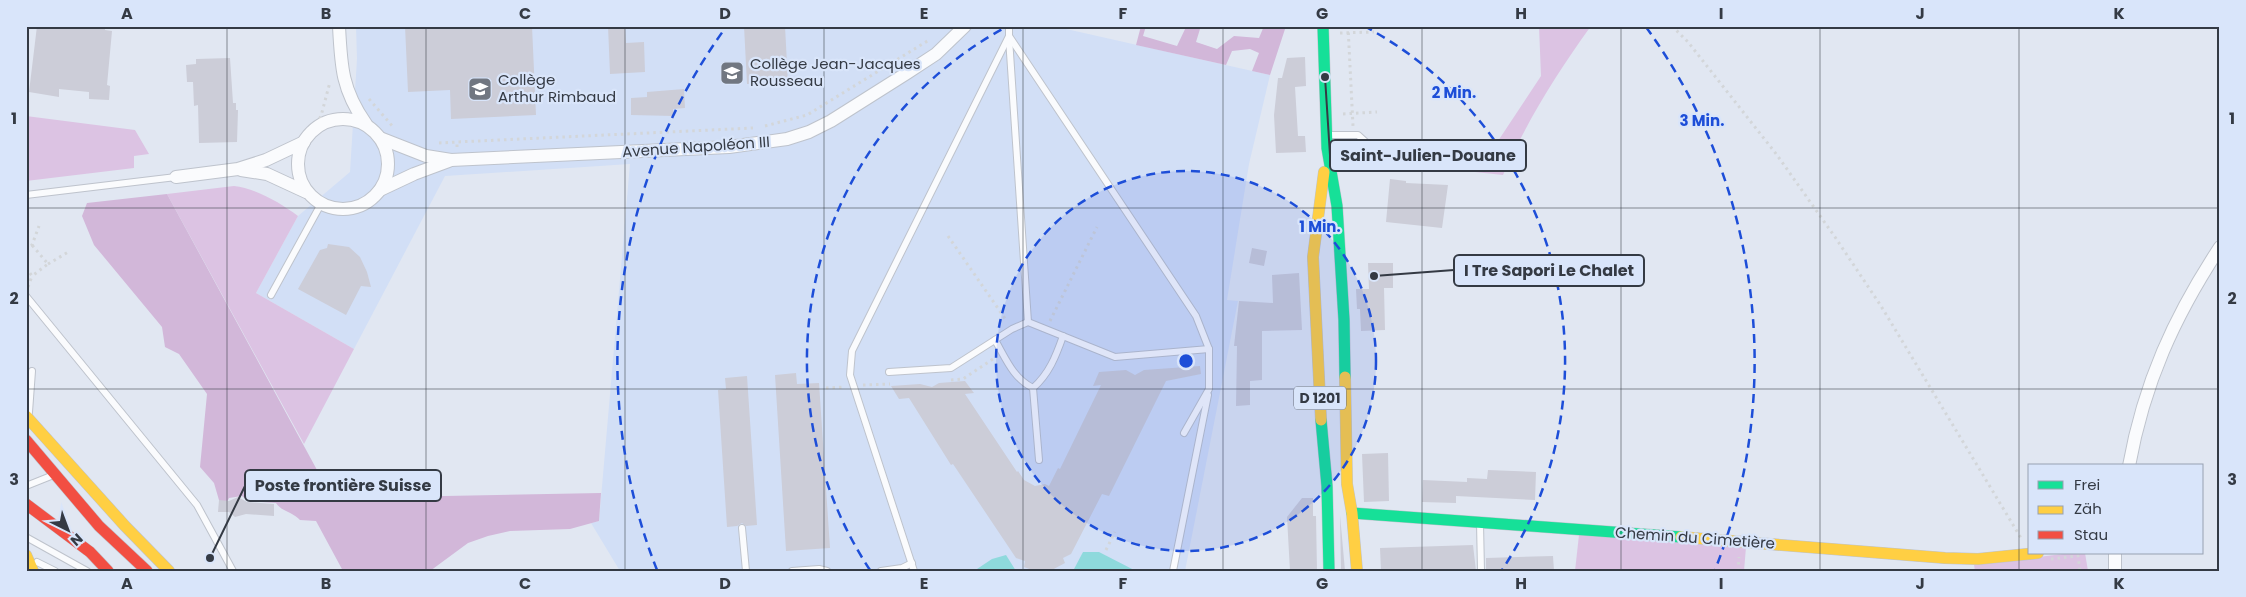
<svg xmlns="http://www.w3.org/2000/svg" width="2246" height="597" font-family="Poppins,sans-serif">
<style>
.built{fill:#d2dff6}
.green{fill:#dcc3e3}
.forest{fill:#d2b7d9}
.water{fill:#8ed9dc}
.building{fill:#cccdd8}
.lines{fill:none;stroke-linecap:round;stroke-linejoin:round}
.lane-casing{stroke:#bec3cc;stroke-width:8}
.street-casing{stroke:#bec3cc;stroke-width:14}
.fast-casing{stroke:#bec3cc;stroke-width:12}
.slow-casing{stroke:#bec3cc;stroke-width:12}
.jam-casing{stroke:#bec3cc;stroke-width:12}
.path{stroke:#d3d6d9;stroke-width:3;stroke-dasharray:2.5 4;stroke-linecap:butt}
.lane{stroke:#fafbfd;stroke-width:6}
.street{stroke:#fafbfd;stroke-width:12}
.fast{stroke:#16e098;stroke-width:11}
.slow{stroke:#ffcf43;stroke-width:11}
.jam{stroke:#f24e42;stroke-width:11}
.grid{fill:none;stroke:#343a44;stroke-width:1;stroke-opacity:0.55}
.ring{fill:none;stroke:#1d4ed8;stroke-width:2.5;stroke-dasharray:9 6}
.labels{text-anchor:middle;stroke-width:4.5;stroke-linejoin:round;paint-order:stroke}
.shield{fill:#d9e5fa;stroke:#666d7b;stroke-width:1}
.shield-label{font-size:14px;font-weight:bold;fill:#343a44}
.poi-label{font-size:15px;fill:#343a44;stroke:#d9e5fa;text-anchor:start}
.street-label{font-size:15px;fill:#343a44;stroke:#d9e5fa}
.centre{fill:#1d4ed8;stroke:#d9e5fa;stroke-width:2.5}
.ring-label{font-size:15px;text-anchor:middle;font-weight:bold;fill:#1d4ed8;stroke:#d9e5fa;stroke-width:4.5;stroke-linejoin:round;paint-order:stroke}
.leader{fill:none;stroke:#343a44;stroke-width:2}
.callout-dot{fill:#343a44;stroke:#d9e5fa;stroke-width:2}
.callout{fill:#d9e5fa;stroke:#343a44;stroke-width:2}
.callout-label{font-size:16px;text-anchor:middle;font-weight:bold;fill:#343a44}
.neatline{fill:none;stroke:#343a44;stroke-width:2}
.grid-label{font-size:16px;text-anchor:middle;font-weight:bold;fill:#343a44}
</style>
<rect width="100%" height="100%" fill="#e1e7f2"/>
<!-- built -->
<polygon class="built" points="356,26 1053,26 1270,75 1249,164 1227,300 1238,301 1185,571 620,571 591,523 599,521 630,164 445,176 354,349 256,293 298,216 350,172 357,59"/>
<!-- green -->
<g class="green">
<path d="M 1539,26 L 1591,26 C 1557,73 1527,121 1503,175 L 1382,162 L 1380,146 L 1498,141 L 1541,76 Z"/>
<polygon points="26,116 135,130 149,154 134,156 134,168 26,181"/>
<path d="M 234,186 C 255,188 281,203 298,216 L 256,293 L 354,349 L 304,444 L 167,194 Z"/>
<polygon points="1579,535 1746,547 1744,571 1575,571"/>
<polygon points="2071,553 2085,553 2088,571 1975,571 1974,565"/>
</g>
<!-- forest -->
<g class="forest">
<polygon points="1141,26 1146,26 1143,36 1177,46 1186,27 1198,26 1200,29 1196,42 1217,49 1234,36 1259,38 1264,26 1286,26 1270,75 1252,71 1259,53 1250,49 1232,51 1226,65 1136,45"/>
<path d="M 167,194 L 323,481 L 341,498 L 601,493 L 599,521 L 570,529 L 510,531 L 488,536 L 468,543 L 430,571 L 343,571 L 316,521 L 300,520 C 293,512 282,512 276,503 L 248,501 L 242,496 L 229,498 L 224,508 L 221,507 L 214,483 L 200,467 L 207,394 L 179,354 L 165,347 L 162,327 L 94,245 L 82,216 L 87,203 Z"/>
</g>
<!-- water -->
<g class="water">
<polygon points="1083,552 1099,552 1136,571 1073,571"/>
<polygon points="1006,555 1016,571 974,571 992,559"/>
</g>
<!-- building -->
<g class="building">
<polygon points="37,26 105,26 105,30 112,31 107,85 110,86 109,100 89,99 89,92 59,89 59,97 29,92"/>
<polygon points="405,26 532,26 536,115 451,119 450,90 408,92"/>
<polygon points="608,26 625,26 626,43 644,42 645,72 610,74"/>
<polygon points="744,26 785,26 788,83 747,84"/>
<polygon points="1305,57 1306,86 1295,87 1298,136 1305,136 1306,152 1276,153 1274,115 1278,78 1282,78 1287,58"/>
<polygon points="230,58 233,103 236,103 236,110 238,110 237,142 199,143 198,105 194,106 193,82 187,82 186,65 196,64 196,59"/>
<polygon points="684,89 685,108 673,109 674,116 631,115 631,98 647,97 647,92"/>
<polygon points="1390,179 1406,181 1406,183 1448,185 1442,228 1386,222"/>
<polygon points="328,244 349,247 360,257 367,272 371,287 361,286 346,315 298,289 320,250 327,248"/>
<polygon points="1252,248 1267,251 1264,266 1249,263"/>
<polygon points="1368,263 1393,263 1393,288 1384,288 1385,330 1361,331 1360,309 1357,309 1356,289 1369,289"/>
<polygon points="1299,273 1302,330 1262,331 1262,380 1250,381 1250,405 1236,406 1237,346 1234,346 1239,301 1273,303 1272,275"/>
<polygon points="1200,366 1201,374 1166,381 1109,496 1102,494 1071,554 1063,558 1065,563 1050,571 1035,571 1024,567 1025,561 1016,558 953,464 951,465 909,398 899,399 891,386 920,384 932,387 939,383 965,381 974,393 965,394 1017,472 1018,471 1024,480 1035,486 1045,484 1049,486 1058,468 1060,469 1101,385 1093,386 1099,372 1126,370 1135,375 1144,370"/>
<polygon points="796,373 797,384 819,383 830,548 786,551 775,375"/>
<polygon points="747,376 757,525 746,526 742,523 737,526 727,527 718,390 726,389 725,378"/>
<polygon points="1388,453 1389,501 1364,502 1362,454"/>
<polygon points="1488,470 1536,472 1535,500 1456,496 1456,503 1422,502 1423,480 1467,482 1467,478 1487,479"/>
<polygon points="238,497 247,502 274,504 274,516 246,514 235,517 229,512 218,512 219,500 229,501"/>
<polygon points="1302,498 1313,498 1313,516 1316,516 1317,571 1290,571 1287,517"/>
<polygon points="1340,515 1345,571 1341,571"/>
<polygon points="1473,545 1476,571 1381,571 1380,548"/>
<polygon points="1553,556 1554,571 1486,571 1486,558"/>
</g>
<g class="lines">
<!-- lane casing -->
<g class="lane-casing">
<g id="lane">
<polyline points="1009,26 1009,36 1196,316 1209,349 1209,389 1184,433"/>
<polyline points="1009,38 1028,322"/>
<polyline points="1328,135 1358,135 1369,145 1372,159"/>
<polyline points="26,195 176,177"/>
<polyline points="271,295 321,204"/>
<polyline points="26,296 197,505 233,571"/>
<path d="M 995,340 C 1006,359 1013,378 1033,388"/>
<polyline points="889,372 951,368 1012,329 1028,322 1115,357 1209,349"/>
<polyline points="29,412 32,371"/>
<path d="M 1039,460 L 1033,388 C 1049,374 1056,356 1063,336"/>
<polyline points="26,486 51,476"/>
<polyline points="1480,523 1481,571"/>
<polyline points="742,528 746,571"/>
<polyline points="26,537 87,571"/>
<polyline points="37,562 55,571"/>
<polyline points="792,571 819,569 827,571"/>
<polyline points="881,571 902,568 912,563"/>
<polyline points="914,571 850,375 852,351 1009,36"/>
<polyline points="1173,571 1208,395"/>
</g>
</g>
<!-- street casing -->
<g class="street-casing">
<g id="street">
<path d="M 339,26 C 341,67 342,90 366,124"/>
<circle cx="343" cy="164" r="45"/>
<polyline points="380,138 426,156 451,160 729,147 787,139 809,132 831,121 907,73 936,54 965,26"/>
<polyline points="241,170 267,174 306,192"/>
<polyline points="176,177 238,169 266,160 304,142"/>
<polyline points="380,190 414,174 449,161"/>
<path d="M 2129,466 C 2144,383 2174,317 2220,247"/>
<polyline points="2115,571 2115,553"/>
</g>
</g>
<!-- fast casing -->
<g class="fast-casing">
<g id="fast">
<polyline points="1323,26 1327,148 1337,206 1344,320 1345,377"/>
<polyline points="1321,420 1327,486 1329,571"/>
<polyline points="1352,513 1681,537"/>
</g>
</g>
<!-- slow casing -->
<g class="slow-casing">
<g id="slow">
<polyline points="1345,377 1347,484 1352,513 1357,571"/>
<polyline points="26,416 125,526 169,571"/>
<polyline points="1321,420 1313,257 1324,172"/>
<polyline points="1681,537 1945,558 1978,559 2038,553"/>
<polyline points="26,555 33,571"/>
</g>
</g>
<!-- jam casing -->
<g class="jam-casing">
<g id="jam">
<polyline points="26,440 99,526 147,571"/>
<polyline points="26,504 90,552 108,571"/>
</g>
</g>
<!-- path -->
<g class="path">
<polyline points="1348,26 1353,126"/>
<polyline points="1672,26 1688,42 1777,155 1835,237 1881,306 2021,538"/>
<polyline points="1340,33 1374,32"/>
<polyline points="369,99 394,128"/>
<polyline points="1343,114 1377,112"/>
<polyline points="765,126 807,115 929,40"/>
<polyline points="313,130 321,116 330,82"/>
<polyline points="439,143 457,142"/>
<polyline points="457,147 457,142 753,128"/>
<polyline points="948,236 1006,320"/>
<polyline points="26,250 32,245 39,226"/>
<polyline points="48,264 70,251"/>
<polyline points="26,268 32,276 48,264 32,245"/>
<polyline points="28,287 32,276"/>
<polyline points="1050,321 1097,227"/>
<polyline points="951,380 963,379 993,359"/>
<polyline points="863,385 890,384"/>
<polyline points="826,388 845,387"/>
<polyline points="1106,550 1115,532"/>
<polyline points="2051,559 2078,556 2080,571"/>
<polyline points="1738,571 1739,557"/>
</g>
<!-- lane -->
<use href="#lane" class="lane"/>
<!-- street -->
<use href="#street" class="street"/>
<!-- fast -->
<use href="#fast" class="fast"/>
<!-- slow -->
<use href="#slow" class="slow"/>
<!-- jam -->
<use href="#jam" class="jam"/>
</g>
<!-- grid -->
<path class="grid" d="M 227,26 L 227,571M 426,26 L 426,571M 625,26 L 625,571M 824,26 L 824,571M 1023,26 L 1023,571M 1223,26 L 1223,571M 1422,26 L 1422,571M 1621,26 L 1621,571M 1820,26 L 1820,571M 2019,26 L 2019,571M 26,208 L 2220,208M 26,389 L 2220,389"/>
<!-- distance rings -->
<circle cx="1186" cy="361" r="190" fill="#1d4ed8" fill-opacity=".12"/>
<g class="ring">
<circle cx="1186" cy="361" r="190"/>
<path d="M870 570A379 379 0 0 1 1008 26M1364 26A379 379 0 0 1 1502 570"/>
<path d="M657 570A569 569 0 0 1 726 27M1646 27A569 569 0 0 1 1715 570"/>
</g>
<!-- icons -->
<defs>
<g id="school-square" transform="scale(1.25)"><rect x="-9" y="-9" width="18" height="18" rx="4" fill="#717781" stroke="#d9e5fa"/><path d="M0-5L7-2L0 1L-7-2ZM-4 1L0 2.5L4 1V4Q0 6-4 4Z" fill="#fff"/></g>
</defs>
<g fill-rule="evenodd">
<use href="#school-square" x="732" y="73"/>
<use href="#school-square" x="480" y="89"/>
</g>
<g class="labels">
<!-- shield labels -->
<rect class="shield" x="1294" y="386.5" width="52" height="23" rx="4"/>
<g class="shield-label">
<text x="1320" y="403">D 1201</text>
</g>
<!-- poi labels -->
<g class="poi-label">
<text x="750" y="69">Collège Jean-Jacques<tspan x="750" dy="17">Rousseau</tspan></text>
<text x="498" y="85">Collège<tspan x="498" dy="17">Arthur Rimbaud</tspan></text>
</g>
<!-- street labels -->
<g class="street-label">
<text transform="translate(696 147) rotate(-4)" y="5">Avenue Napoléon III</text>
<text transform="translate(1695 538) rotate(4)" y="5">Chemin du Cimetière</text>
</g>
</g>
<circle cx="1186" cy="361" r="8" class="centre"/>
<g class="ring-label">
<text x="1454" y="98">2 Min.</text>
<text x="1702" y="126">3 Min.</text>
<text x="1320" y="232">1 Min.</text>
</g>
<!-- callouts -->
<path class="leader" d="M1325 77L1330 155M1374 276L1454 270M210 558L245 486"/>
<g class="callout-dot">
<circle cx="1325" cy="77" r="5"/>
<circle cx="1374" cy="276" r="5"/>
<circle cx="210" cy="558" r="5"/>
</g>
<g class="callout">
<rect x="1330" y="140" width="196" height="31" rx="5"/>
<rect x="1454" y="255" width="190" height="31" rx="5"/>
<rect x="245" y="470" width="196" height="31" rx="5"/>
</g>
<g class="callout-label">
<text x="1428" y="161">Saint-Julien-Douane</text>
<text x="1549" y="276">I Tre Sapori Le Chalet</text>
<text x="343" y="491">Poste frontière Suisse</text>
</g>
<!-- border -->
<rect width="2246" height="597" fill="none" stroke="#d9e5fa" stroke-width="55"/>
<!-- legend -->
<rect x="2028" y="464" width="175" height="90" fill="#d9e5fa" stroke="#97a1b1"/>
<rect x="2038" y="481" width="25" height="8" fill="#16e098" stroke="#97a1b1"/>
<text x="2074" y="490" font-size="15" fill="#343a44">Frei</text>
<rect x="2038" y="506" width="25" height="8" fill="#ffcf43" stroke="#97a1b1"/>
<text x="2074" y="514" font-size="15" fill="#343a44">Zäh</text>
<rect x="2038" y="531" width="25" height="8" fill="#f24e42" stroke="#97a1b1"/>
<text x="2074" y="540" font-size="15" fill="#343a44">Stau</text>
<!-- north arrow -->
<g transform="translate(68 530) rotate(138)" stroke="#d9e5fa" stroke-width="4" paint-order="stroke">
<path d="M0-4L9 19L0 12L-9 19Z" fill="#343a44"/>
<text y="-8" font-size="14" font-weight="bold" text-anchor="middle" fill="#343a44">N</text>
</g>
<rect x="28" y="28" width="2190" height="542" class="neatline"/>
<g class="grid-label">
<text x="127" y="19">A</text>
<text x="326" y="19">B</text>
<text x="525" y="19">C</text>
<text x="725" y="19">D</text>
<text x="924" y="19">E</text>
<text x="1123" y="19">F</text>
<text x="1322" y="19">G</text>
<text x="1521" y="19">H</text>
<text x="1721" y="19">I</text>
<text x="1920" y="19">J</text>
<text x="2119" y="19">K</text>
<text x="14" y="124">1</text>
<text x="2232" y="124">1</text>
<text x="14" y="304">2</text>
<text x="2232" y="304">2</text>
<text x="14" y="485">3</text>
<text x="2232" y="485">3</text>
<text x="127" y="589">A</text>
<text x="326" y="589">B</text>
<text x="525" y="589">C</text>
<text x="725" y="589">D</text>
<text x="924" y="589">E</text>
<text x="1123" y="589">F</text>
<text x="1322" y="589">G</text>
<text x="1521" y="589">H</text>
<text x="1721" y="589">I</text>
<text x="1920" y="589">J</text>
<text x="2119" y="589">K</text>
</g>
</svg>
